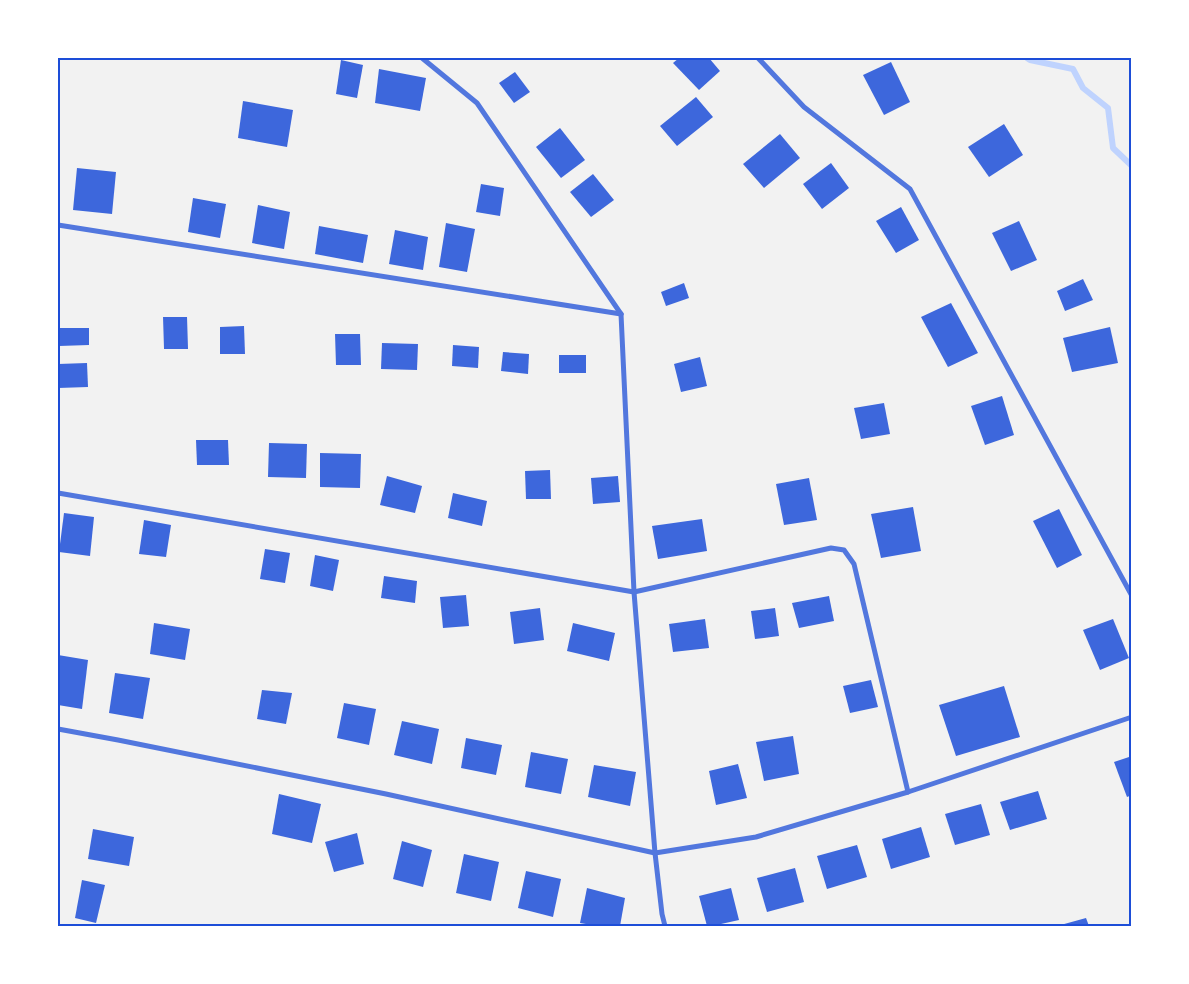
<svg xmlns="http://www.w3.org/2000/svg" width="1189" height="984" font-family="Commissioner,sans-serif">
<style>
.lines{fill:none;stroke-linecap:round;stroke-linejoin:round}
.stream{stroke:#bfd3fe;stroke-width:6}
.building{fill:#3d67dc}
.minor{stroke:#5277de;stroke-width:5}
.neatline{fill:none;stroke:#1d4ed8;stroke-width:2}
</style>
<rect width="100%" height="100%" fill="#f2f2f2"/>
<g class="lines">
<!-- stream -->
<polyline class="stream" points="1027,58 1030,60 1073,69 1083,88 1108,108 1113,148 1132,166"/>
</g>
<!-- building -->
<g class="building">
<polygon points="679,58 709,58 720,71 699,90 673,63"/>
<polygon points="341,60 363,65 357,98 336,94"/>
<polygon points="891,62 910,102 884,115 863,75"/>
<polygon points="379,69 426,78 420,111 375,103"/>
<polygon points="515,72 530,92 514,103 499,83"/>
<polygon points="696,97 713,117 677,146 660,126"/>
<polygon points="243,101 293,110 287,147 238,138"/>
<polygon points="1004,124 1023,155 989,177 968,147"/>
<polygon points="560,128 585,160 561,178 536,147"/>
<polygon points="780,134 800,158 764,188 743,164"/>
<polygon points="831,163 849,188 822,209 803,184"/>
<polygon points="77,168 116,172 112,214 73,210"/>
<polygon points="593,174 614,200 591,217 570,192"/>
<polygon points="481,184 504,188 500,216 476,212"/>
<polygon points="193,198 226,204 220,238 188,232"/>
<polygon points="258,205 290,212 284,249 252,243"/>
<polygon points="901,207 919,240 896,253 876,221"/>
<polygon points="1019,221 1037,260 1011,271 992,233"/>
<polygon points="446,223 475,229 467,272 439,267"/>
<polygon points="319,226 368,235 363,263 315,254"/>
<polygon points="395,230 428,237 423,270 389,264"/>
<polygon points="1083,279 1093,300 1065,311 1057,291"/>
<polygon points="684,283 689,298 666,306 661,292"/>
<polygon points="951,303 978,353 948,367 921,317"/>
<polygon points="163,317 187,317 188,349 164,349"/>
<polygon points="244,326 245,354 220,354 220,327"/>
<polygon points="1110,327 1118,363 1072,372 1063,338"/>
<polygon points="59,328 89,328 89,345 59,346"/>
<polygon points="335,334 360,334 361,365 336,365"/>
<polygon points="382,343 418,344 417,370 381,369"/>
<polygon points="453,345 479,347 478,368 452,366"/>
<polygon points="503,352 529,354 528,374 501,371"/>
<rect x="559" y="355" width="27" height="18"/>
<polygon points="700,357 707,386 681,392 674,364"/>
<polygon points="87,363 88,387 58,388 58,364"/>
<polygon points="1002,396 1014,435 985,445 971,406"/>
<polygon points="884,403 890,434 861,439 854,408"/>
<polygon points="196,440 228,440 229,465 197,465"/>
<polygon points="269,443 307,444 306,478 268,477"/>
<polygon points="320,453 361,454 360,488 320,487"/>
<polygon points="550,470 551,499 526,499 525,471"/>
<polygon points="387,476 422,486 415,513 380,505"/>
<polygon points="618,476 620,502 593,504 591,478"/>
<polygon points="809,478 817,520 784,525 776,484"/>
<polygon points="453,493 487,501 482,526 448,518"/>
<polygon points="913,507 921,551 881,558 871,514"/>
<polygon points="1059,509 1082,555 1057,568 1033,521"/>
<polygon points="64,513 94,517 90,556 59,552"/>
<polygon points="702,519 707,551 658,559 652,526"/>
<polygon points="144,520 171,525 166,557 139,554"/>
<polygon points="265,549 290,553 285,583 260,579"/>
<polygon points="315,555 339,560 333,591 310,586"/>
<polygon points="384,576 417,581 415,603 381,598"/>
<polygon points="466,595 469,626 443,628 440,597"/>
<polygon points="829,596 834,621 799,628 792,603"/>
<polygon points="540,608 544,640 514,644 510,612"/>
<polygon points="775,608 779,636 755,639 751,611"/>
<polygon points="705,619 709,648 673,652 669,624"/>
<polygon points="1113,619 1129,658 1100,670 1083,630"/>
<polygon points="154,623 190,629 185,660 150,654"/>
<polygon points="573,623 615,633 609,661 567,651"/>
<polygon points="58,655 88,660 82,709 58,705"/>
<polygon points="115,673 150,678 143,719 109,713"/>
<polygon points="871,680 878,707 850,713 843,686"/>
<polygon points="1004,686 1020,737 956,756 939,705"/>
<polygon points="262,690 292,693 286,724 257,719"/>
<polygon points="344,703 376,709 369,745 337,738"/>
<polygon points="402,721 439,729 432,764 394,755"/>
<polygon points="793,736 799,774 764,781 756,742"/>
<polygon points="466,738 502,745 496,775 461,768"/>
<polygon points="531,752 568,759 561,794 525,787"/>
<polygon points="1132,756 1132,795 1127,797 1114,762"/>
<polygon points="738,764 747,798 716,805 709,771"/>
<polygon points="594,765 636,772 630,806 588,797"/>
<polygon points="1038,791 1047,819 1010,830 1000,802"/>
<polygon points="279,794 321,804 312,843 272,834"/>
<polygon points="981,804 990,835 955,845 945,814"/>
<polygon points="921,827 930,857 891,869 882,839"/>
<polygon points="93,829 134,837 129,866 88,859"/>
<polygon points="357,833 364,864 334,872 325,842"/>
<polygon points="402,841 432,850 423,887 393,879"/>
<polygon points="857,845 867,877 827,889 817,856"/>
<polygon points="464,854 499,862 491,901 456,893"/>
<polygon points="795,868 804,902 767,912 757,878"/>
<polygon points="526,871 561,879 553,917 518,908"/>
<polygon points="82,880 105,885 96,923 75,918"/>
<polygon points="587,888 625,898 620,926 598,926 580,923"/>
<polygon points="731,888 739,920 712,926 707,926 699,896"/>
<polygon points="1086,918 1089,926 1057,926"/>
</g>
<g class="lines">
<!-- minor -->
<g class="minor">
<polyline points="422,58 477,103 621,314"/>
<polyline points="758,58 804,107 910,189 1132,596"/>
<polyline points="58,225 621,314"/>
<polyline points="621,314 634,592 655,853 662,914 665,926"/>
<polyline points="58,493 634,592 831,548 844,550 854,564 908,792"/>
<polyline points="58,729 118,740 386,794 655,853 756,837 908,792 1132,717"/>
</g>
</g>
<!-- border -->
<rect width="1189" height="984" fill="none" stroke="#ffffff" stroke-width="118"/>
<rect x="59" y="59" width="1071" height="866" class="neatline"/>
</svg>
